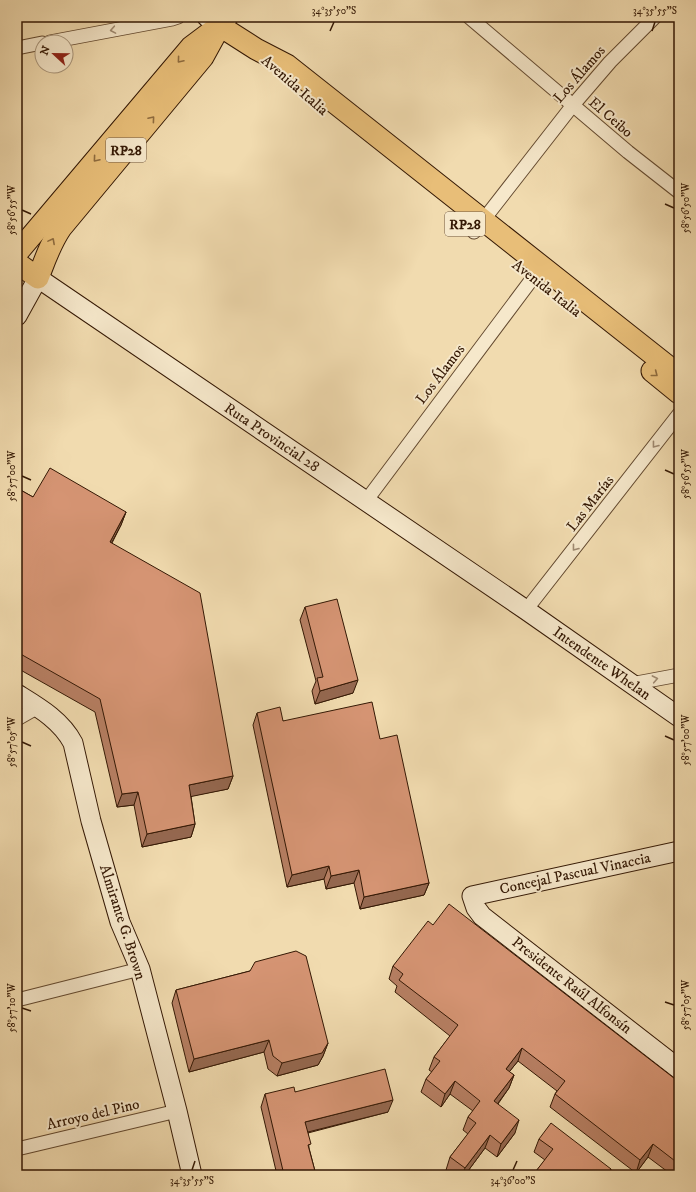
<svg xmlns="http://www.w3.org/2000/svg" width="696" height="1192" font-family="'IM FELL DW Pica',serif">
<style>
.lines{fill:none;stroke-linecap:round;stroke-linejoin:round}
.street-casing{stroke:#63492f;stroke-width:15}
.secondary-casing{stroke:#341804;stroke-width:21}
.primary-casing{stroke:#341804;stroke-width:23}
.street{stroke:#f6e8cb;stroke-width:13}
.secondary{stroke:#f6e8cb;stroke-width:19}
.primary{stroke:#e8be78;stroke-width:21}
.wall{fill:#b77f63;stroke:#341804}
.shaded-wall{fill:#956850;stroke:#341804}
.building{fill:#d59473;stroke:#341804}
.oneway{stroke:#9f8a71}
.oneway2{stroke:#8e6b3e}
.ticks{fill:none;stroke:#341804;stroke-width:1.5}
.labels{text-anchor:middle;stroke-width:4;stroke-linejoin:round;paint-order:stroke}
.shield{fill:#f6e8cb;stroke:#6e5640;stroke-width:1}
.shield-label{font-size:14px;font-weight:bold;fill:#341804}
.street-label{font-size:15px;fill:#341804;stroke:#f6e8cb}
.neatline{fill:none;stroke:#341804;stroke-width:1.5}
.ticks-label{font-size:10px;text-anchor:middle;fill:#341804}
</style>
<rect width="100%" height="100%" fill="#f1dbaf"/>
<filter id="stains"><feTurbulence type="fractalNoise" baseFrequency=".005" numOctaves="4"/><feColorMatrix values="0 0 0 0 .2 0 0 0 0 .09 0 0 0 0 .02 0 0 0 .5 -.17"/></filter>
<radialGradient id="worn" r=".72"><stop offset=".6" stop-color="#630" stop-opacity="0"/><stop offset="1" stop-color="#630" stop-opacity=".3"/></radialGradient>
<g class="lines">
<!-- street casing -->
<g class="street-casing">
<g id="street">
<polyline points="469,17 628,152 679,192"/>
<polyline points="50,42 172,19 178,17"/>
<polyline points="17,48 42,43"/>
<polyline points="474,232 573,105 610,62 655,17"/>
<polyline points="366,501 541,267"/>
<polyline points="526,610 679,414"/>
<polyline points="631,684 679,675"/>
<polyline points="17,719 38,707"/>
<polyline points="17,1000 140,969"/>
<polyline points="17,1149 177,1111"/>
</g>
</g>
<!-- secondary casing -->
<g class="secondary-casing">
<g id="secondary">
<polyline points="207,17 220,26 228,17"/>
<polyline points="17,316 38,278 526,610 679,717"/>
<path d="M 17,694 C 38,707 61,720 73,743 L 91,821 L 120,922 L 140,969 L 177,1111 L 192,1175"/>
<polyline points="679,851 472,896 476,908 482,916 679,1069"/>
</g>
</g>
<!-- primary casing -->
<g class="primary-casing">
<g id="primary">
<polyline points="220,26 256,49 287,65 679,375"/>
<polyline points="17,253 191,47 215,29"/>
<path d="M 17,263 L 38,278 C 45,260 50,244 61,228 L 203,57 L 220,26"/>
<polyline points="652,371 679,393"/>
</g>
</g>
<!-- street -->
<use href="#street" class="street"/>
<!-- secondary -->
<use href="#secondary" class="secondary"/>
<!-- primary -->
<use href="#primary" class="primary"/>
</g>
<!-- wall -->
<g class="wall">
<polygon points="17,488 33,497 126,512 121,525 112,543 233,776 228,789 191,796 195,824 191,837 142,847 134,805 117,807 95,712 17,668"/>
<polygon points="305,607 353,693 315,704 312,691 316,681 300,620"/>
<polygon points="257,713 283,721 380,739 429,883 424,895 360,909 354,883 326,889 324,879 287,887 253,725"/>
<polygon points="433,925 679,1082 679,1175 672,1175 648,1157 636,1173 550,1107 555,1094 557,1091 518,1061 509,1072 514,1075 509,1088 498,1104 515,1133 497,1157 485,1148 465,1175 453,1175 446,1170 450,1157 468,1134 463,1130 468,1117 473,1111 450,1094 441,1107 421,1092 426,1079 432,1072 429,1070 434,1057 450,1036 395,992 397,986 389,979 393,966"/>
<polygon points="250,971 328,1043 323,1056 318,1065 277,1076 268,1069 264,1052 189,1072 172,1003 176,990"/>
<polygon points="295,1092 388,1112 308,1133 309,1148 316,1175 277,1175 261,1107 265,1094"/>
<polygon points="539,1139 611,1169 609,1175 533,1175 545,1160 534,1152"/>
</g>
<!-- shaded-wall -->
<g class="shaded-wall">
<polygon points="126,512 121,525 105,555 110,542"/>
<polygon points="358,680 353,693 315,704 320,691"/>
<polygon points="233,776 228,789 184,798 189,785"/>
<polygon points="138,792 134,805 117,807 122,794"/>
<polygon points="195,824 191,837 142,847 147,834"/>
<polygon points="329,866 324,879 287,887 292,875"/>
<polygon points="359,870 354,883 326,889 331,876"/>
<polygon points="429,883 424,895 360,909 364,897"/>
<polygon points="269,1040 264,1052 189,1072 194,1059"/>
<polygon points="328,1043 323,1056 318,1065 277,1076 282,1063"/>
<polygon points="522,1048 518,1061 501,1082 506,1069"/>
<polygon points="514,1075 509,1088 490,1114 494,1101"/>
<polygon points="455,1081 450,1094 441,1107 445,1094"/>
<polygon points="393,1100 388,1112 300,1134 305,1122"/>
<polygon points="519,1120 515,1133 497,1157 501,1144"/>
<polygon points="490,1135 485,1148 465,1175 462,1175 465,1168"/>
<polygon points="653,1144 648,1157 636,1173 640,1160"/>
<polygon points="611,1169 609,1175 606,1175"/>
</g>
<!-- building -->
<g class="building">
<polygon points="50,468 126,512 110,542 200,593 233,776 189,785 195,824 147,834 138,792 122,794 100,699 17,652 17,488 33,497"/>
<polygon points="337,599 358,680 320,691 317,678 323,677 305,607"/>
<polygon points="372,702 380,739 397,735 429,883 364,897 359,870 331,876 329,866 292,875 257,713 280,707 283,721"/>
<polygon points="449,904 679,1082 679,1164 653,1144 640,1160 555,1094 565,1081 522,1048 506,1069 514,1075 494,1101 519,1120 501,1144 490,1135 465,1168 450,1157 476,1123 468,1117 480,1101 455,1081 445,1094 426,1079 440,1061 434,1057 458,1025 399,980 403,974 393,966 428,921 433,925"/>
<polygon points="296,951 306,956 328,1043 322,1053 282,1063 273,1056 269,1040 194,1059 176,990 250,971 255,962"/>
<polygon points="385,1069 393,1100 305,1122 311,1144 308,1145 316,1175 284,1175 265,1094 294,1087 295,1092"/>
<polygon points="551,1123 611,1169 606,1175 533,1175 553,1149 539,1139"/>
</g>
<!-- one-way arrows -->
<defs><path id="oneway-chevron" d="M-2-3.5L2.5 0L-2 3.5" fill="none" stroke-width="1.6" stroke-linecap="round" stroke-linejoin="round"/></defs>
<g class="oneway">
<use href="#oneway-chevron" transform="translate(113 30) rotate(170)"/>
<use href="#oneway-chevron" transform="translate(655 445) rotate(128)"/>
<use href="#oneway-chevron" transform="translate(575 548) rotate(128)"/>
<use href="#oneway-chevron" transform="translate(655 679) rotate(-11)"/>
</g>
<g class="oneway2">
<use href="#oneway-chevron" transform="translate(180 60) rotate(130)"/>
<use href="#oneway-chevron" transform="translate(152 119) rotate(-50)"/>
<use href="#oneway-chevron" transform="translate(96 159) rotate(130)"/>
<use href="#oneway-chevron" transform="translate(52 241) rotate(-62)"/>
<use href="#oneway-chevron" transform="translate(655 374) rotate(38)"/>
</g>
<!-- ticks -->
<path class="ticks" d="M 330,31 L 334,22M 652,31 L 655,22M 665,204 L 674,208M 22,210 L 31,214M 665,470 L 674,474M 22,476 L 31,480M 665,736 L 674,740M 22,742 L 31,746M 665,1002 L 674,1005M 22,1008 L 31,1011M 192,1170 L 195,1161M 513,1170 L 517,1161"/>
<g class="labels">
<!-- shield labels -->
<g class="shield">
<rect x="106" y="138" width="40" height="24" rx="3"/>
<rect x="445" y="212" width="40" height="24" rx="3"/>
</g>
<g class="shield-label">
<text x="126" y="155">RP28</text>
<text x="465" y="229">RP28</text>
</g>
<!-- street labels -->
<g class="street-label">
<text transform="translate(579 74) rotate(-49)" y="5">Los Álamos</text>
<text transform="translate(295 85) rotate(41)" y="5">Avenida Italia</text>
<text transform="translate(611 117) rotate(41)" y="5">El Ceibo</text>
<text transform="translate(547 288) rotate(38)" y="5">Avenida Italia</text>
<text transform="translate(440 374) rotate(-53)" y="5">Los Álamos</text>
<text transform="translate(272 437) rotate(34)" y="5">Ruta Provincial 28</text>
<text transform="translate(590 503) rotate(-52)" y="5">Las Marías</text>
<text transform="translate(602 663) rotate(35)" y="5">Intendente Whelan</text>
<text transform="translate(575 873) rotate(-12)" y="5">Concejal Pascual Vinaccia</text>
<text transform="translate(123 922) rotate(72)" y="5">Almirante G. Brown</text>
<text transform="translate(572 985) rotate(38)" y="5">Presidente Raúl Alfonsín</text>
<text transform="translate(93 1114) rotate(-13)" y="5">Arroyo del Pino</text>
</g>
</g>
<!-- margin -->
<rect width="696" height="1192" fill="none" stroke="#f1dbaf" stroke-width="44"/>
<!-- north arrow -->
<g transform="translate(54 54) rotate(292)"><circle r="19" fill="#f6e8cb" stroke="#a8957b"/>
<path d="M0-3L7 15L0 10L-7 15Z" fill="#8f2418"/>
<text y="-6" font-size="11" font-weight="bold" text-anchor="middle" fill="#341804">N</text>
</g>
<rect x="22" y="22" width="652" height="1148" class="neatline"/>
<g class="ticks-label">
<text x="334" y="14">34°35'50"S</text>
<text x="655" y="14">34°35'55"S</text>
<text transform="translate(685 208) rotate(-90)" y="4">58°56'50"W</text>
<text transform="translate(11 210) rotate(-90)" y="4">58°56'55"W</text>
<text transform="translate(685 474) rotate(-90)" y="4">58°56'55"W</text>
<text transform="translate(11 476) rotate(-90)" y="4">58°57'00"W</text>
<text transform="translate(685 740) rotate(-90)" y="4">58°57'00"W</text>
<text transform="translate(11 742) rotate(-90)" y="4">58°57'05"W</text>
<text transform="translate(685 1005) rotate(-90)" y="4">58°57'05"W</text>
<text transform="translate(11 1008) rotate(-90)" y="4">58°57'10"W</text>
<text x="192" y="1184">34°35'55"S</text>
<text x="513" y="1184">34°36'00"S</text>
</g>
<rect width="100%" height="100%" filter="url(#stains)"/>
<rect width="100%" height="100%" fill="url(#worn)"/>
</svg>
